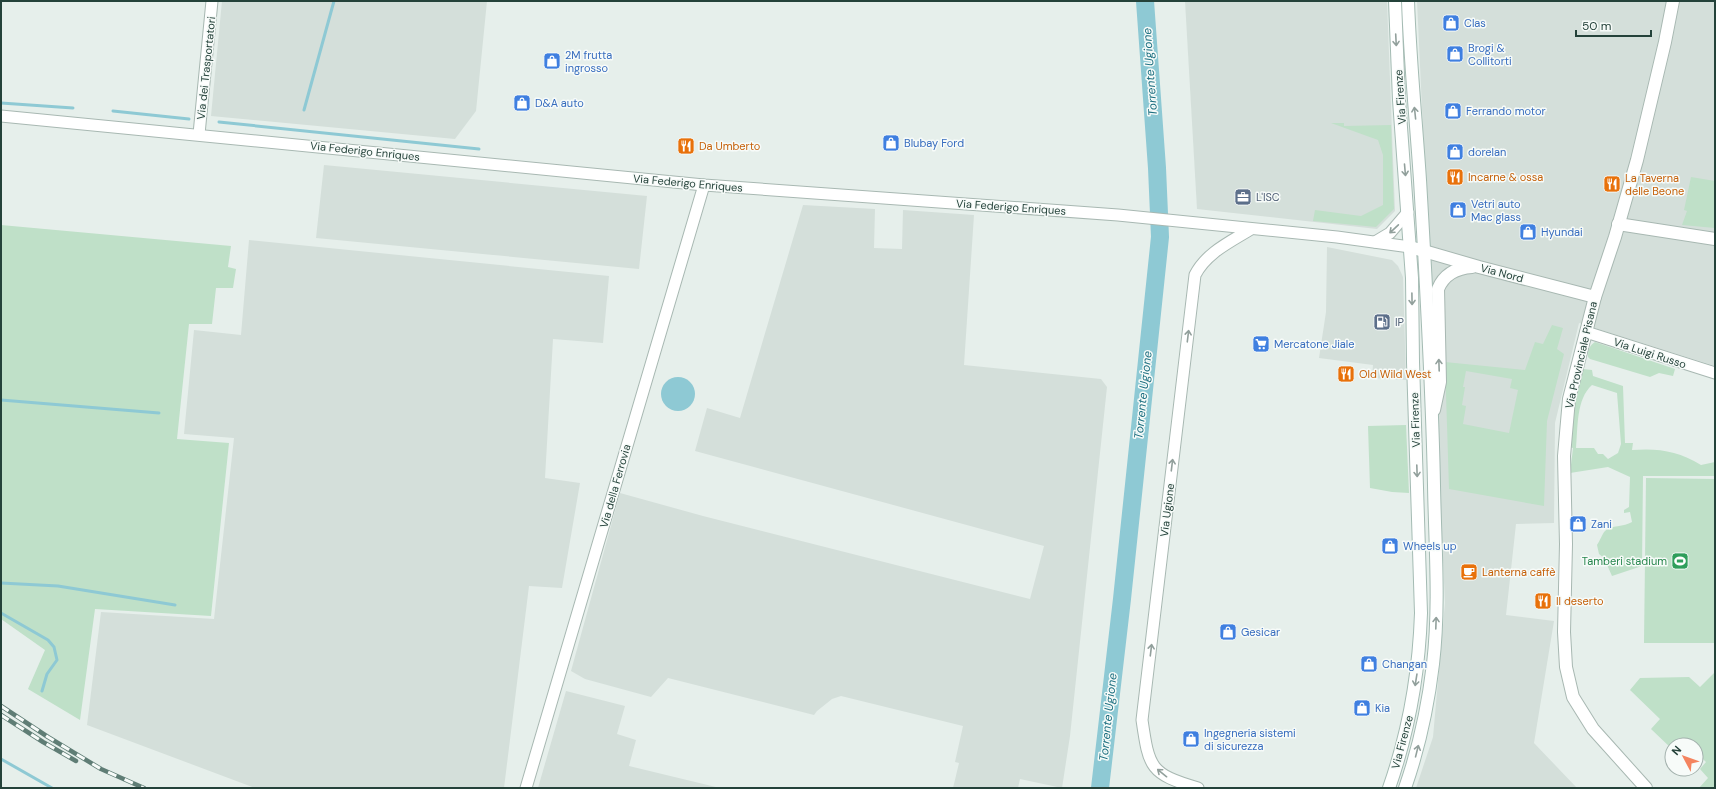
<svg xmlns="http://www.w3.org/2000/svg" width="1716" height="789" font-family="'DM Sans',sans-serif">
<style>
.built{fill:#d4dfda}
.green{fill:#bfe0c8;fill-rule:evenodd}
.water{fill:#8ec9d4}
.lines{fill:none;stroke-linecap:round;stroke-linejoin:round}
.stream{stroke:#8ec9d4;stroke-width:3}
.river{stroke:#8ec9d4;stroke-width:18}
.minor-casing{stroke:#a8b8b2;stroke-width:13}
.tertiary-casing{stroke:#a8b8b2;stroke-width:14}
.secondary-casing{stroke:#a4bbb3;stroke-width:14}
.minor{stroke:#fff;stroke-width:11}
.tertiary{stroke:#fff;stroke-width:12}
.secondary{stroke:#fff;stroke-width:12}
.rail-casing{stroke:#5f7d75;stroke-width:4.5}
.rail{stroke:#f7fbf9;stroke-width:3;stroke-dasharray:9;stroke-linecap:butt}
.oneway{stroke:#92a09c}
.labels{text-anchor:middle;stroke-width:3;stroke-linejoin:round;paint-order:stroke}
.shop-label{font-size:11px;fill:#366cbe;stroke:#f7fbf9;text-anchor:start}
.street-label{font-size:11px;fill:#24423a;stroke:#f7fbf9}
.food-label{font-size:11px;fill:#c56008;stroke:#f7fbf9;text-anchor:start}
.service-label{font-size:11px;fill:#4e5e75;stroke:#f7fbf9;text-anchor:start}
.leisure-label{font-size:11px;fill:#27864d;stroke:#f7fbf9;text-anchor:end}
.water-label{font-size:12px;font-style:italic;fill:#1c6f80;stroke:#f7fbf9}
</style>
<rect width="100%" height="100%" fill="#e6efeb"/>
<!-- built -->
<g class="built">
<polygon points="222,1 487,1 476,111 455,139 211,116"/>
<polygon points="1185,1 1387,1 1395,211 1377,229 1197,209"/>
<polygon points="1417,1 1715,1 1715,366 1579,323 1555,423 1554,523 1516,524 1506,615 1554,621 1534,743 1577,788 1416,788 1433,737 1445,603"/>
<polygon points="324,165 647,196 639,269 316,238"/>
<polygon points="803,205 875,209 874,248 902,249 903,210 974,215 964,365 1101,379 1107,387 1070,736 1062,788 1020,779 1018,788 953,788 959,763 955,762 963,726 841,696 832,699 817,711 814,715 668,678 651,697 585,679 571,671 620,493 703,516 1030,599 1044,546 695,451 707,408 740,418"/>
<polygon points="249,240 609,276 603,343 553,339 545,478 580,483 562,588 529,586 504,788 255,788 87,725 101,612 214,619 234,438 184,434 194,330 241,335"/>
<polygon points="1327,247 1392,260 1398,266 1403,277 1406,380 1372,378 1373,365 1319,358 1326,312"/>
<polygon points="566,691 625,706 617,734 636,740 629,766 720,788 538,788"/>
</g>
<!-- green -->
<g class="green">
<polygon points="1331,123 1344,123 1344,126 1391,125 1394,209 1376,227 1313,221 1315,210 1361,216 1383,205 1383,155 1378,140"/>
<polygon points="1691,177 1715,181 1715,228 1682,225 1687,211 1684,210"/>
<polygon points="1,225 231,246 228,267 236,269 233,288 216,288 212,324 189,324 177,439 229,443 211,616 95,609 80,720 28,689 45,650 1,619"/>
<path d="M 1552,325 L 1563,328 L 1557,349 L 1564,354 L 1547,421 L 1544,506 L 1449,489 L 1445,362 L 1525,370 L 1535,342 L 1543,344 ZM 1466,371 L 1512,379 L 1510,388 L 1518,390 L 1509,433 L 1463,424 L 1466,406 L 1462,405 L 1465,387 L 1463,387 Z"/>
<path d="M 1595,342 L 1675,369 L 1673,376 L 1659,373 L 1650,377 L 1590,359 L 1588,357 C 1588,350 1589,346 1595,342 Z"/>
<path d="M 1583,369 L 1592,370 L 1593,376 L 1623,386 L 1625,443 L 1633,443 L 1632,450 C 1659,448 1678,451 1701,465 L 1715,462 L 1715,476 L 1643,476 L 1642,566 L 1612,576 L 1604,558 L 1599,554 L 1597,545 C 1600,541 1602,534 1605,531 C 1611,525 1624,527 1632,522 L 1630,512 L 1624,513 L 1624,510 L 1629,507 L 1630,477 L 1608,467 L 1570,473 L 1573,448 L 1569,447 L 1572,415 ZM 1592,385 L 1617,393 L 1621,444 L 1618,453 L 1608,459 L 1603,454 L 1598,454 L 1594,448 L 1576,448 C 1578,428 1576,399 1592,385 Z"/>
<polygon points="1406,425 1409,493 1392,492 1370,488 1368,426"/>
<polygon points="1646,478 1715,479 1715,643 1644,643"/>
<polygon points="1715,672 1715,788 1699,788 1708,778 1700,769 1706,762 1696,752 1696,745 1672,745 1672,749 1651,729 1660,719 1630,690 1640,678 1689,677 1700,687"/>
</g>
<!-- water -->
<circle class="water" cx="678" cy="394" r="17"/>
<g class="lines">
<!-- stream -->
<g class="stream">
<polyline points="1,103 73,108"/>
<polyline points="304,110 334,1"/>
<polyline points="113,111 189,119"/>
<polyline points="219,122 479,149"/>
<polyline points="1,400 159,413"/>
<polyline points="1,583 58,586 175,605"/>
<polyline points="1,613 48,640 54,647 57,660 47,674 42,691"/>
<polyline points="1,759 52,788"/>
</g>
<!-- river -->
<polyline class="river" points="1100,788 1122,599 1160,237 1157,168 1145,1"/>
<!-- minor casing -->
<g class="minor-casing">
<g id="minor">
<polyline points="1,116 704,185 1118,215 1337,237 1410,247"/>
<polyline points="199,134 212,1"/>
<polyline points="1375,242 1390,233 1408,212"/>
<polyline points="1586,332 1715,373"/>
<polyline points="526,788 704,185"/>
<path d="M 1198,788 C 1150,774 1149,768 1142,720 L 1195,275 C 1206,253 1230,242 1251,229"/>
</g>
</g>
<!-- tertiary casing -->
<g class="tertiary-casing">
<g id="tertiary">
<polyline points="1618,224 1715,239"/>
<polyline points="1410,247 1479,267 1595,297"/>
<path d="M 1434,410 L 1440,382 L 1438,289 C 1444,274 1457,268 1472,267"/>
<polyline points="1646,788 1593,729 1573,697 1566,667 1564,632 1566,544 1564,456 1569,399 1595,297 1615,237 1637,160 1665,42 1673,1"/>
</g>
</g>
<!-- secondary casing -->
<g class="secondary-casing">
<g id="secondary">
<path d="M 1389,788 C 1409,731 1419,673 1421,613 L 1413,362 L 1412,278 L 1399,100 L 1395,1"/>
<path d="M 1405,788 C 1419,748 1428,706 1433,664 C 1440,605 1435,545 1434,485 C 1432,383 1426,281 1420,180 C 1416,120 1410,61 1408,1"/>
</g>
</g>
<!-- minor -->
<use href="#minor" class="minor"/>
<!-- tertiary -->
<use href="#tertiary" class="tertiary"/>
<!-- secondary -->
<use href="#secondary" class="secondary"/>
<!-- rail casing -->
<g class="rail-casing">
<g id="rail">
<polyline points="1,706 48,737 101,769 144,788"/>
<polyline points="1,715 43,742 76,761"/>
</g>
</g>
<!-- rail -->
<use href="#rail" class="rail"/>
</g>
<!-- one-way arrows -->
<defs><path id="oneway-shaft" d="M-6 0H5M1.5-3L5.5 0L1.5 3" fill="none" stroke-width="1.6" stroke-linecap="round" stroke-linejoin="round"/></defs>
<g class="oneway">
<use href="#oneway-shaft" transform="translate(1396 40) rotate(87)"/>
<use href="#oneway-shaft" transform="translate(1415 113) rotate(-96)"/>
<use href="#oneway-shaft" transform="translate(1405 170) rotate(85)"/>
<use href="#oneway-shaft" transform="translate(1394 229) rotate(137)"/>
<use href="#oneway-shaft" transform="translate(1412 299) rotate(89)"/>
<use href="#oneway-shaft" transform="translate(1188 336) rotate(-83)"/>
<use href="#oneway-shaft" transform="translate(1439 365) rotate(-92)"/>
<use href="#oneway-shaft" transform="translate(1172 465) rotate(-83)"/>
<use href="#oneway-shaft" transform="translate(1417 471) rotate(88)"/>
<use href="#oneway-shaft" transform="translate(1436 623) rotate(-88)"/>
<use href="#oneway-shaft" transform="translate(1151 650) rotate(-83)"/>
<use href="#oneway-shaft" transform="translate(1416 680) rotate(99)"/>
<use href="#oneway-shaft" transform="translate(1417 751) rotate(-76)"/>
<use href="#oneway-shaft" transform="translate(1162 773) rotate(-141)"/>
</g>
<!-- icons -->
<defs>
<g id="shop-square" transform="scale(0.9)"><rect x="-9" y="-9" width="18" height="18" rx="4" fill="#3f7fe0" stroke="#f7fbf9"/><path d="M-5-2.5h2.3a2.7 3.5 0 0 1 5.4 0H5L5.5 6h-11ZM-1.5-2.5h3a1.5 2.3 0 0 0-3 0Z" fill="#fff"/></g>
<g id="restaurant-square" transform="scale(0.9)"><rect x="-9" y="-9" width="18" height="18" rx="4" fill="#e8710a" stroke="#f7fbf9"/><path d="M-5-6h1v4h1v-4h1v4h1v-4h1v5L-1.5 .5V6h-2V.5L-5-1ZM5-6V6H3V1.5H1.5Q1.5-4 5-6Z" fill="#fff"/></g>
<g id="office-square" transform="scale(0.9)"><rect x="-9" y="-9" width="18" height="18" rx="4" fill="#5c6f8a" stroke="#f7fbf9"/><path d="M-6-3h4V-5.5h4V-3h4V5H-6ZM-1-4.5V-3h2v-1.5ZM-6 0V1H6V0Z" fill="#fff"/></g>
<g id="fuel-square" transform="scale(0.9)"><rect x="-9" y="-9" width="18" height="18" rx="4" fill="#5c6f8a" stroke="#f7fbf9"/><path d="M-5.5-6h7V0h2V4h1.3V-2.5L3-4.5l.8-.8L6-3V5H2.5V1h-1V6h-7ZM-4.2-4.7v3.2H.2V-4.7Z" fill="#fff"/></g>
<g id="supermarket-square" transform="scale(0.9)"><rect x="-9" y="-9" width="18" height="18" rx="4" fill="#3f7fe0" stroke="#f7fbf9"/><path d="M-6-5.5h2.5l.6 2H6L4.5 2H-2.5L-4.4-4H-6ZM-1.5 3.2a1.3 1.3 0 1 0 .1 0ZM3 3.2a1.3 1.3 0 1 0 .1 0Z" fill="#fff"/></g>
<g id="stadium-square" transform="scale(0.9)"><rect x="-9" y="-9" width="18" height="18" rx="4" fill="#2e9e5b" stroke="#f7fbf9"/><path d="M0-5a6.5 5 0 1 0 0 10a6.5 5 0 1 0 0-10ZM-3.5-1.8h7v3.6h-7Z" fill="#fff"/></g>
<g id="cafe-square" transform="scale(0.9)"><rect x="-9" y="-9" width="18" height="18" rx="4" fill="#e8710a" stroke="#f7fbf9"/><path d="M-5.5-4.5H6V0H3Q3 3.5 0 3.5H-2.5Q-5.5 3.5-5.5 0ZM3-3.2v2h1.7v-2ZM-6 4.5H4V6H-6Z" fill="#fff"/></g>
</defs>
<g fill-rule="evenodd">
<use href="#shop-square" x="1451" y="23"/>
<use href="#shop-square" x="1455" y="54"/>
<use href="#shop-square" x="552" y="61"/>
<use href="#shop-square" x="522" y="103"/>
<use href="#shop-square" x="1453" y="111"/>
<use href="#shop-square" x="891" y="143"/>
<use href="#restaurant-square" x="686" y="146"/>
<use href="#shop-square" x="1455" y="152"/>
<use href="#restaurant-square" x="1455" y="177"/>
<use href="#restaurant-square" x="1612" y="184"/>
<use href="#office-square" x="1243" y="197"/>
<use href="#shop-square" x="1458" y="210"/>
<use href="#shop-square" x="1528" y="232"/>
<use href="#fuel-square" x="1382" y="322"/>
<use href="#supermarket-square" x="1261" y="344"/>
<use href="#restaurant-square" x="1346" y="374"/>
<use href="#shop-square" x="1578" y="524"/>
<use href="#shop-square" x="1390" y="546"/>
<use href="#stadium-square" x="1680" y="561"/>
<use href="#cafe-square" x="1469" y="572"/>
<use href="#restaurant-square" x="1543" y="601"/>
<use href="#shop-square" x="1228" y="632"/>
<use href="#shop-square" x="1369" y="664"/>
<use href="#shop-square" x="1362" y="708"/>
<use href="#shop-square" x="1191" y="739"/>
</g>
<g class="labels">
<!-- shop labels -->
<g class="shop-label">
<text x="1464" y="27">Clas</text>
<text x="1468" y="52">Brogi &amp;<tspan x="1468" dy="13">Collitorti</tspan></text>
<text x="565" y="59">2M frutta<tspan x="565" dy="13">ingrosso</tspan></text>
<text x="535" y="107">D&amp;A auto</text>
<text x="1466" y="115">Ferrando motor</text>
<text x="904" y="147">Blubay Ford</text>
<text x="1468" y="156">dorelan</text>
<text x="1471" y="208">Vetri auto<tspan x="1471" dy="13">Mac glass</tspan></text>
<text x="1541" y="236">Hyundai</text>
<text x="1274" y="348">Mercatone Jiale</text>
<text x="1591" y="528">Zani</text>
<text x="1403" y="550">Wheels up</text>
<text x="1241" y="636">Gesicar</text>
<text x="1382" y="668">Changan</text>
<text x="1375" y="712">Kia</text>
<text x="1204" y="737">Ingegneria sistemi<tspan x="1204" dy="13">di sicurezza</tspan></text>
</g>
<!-- street labels -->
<g class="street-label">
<text transform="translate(206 68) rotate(-84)" y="4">Via dei Trasportatori</text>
<text transform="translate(1400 97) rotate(-94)" y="4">Via Firenze</text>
<text transform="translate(365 151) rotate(6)" y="4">Via Federigo Enriques</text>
<text transform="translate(688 183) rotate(5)" y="4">Via Federigo Enriques</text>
<text transform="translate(1011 207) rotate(4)" y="4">Via Federigo Enriques</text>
<text transform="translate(1502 273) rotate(15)" y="4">Via Nord</text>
<text transform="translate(1650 353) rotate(18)" y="4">Via Luigi Russo</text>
<text transform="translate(1581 355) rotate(-77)" y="4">Via Provinciale Pisana</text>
<text transform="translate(1415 420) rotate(-92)" y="4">Via Firenze</text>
<text transform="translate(615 486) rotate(-74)" y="4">Via della Ferrovia</text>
<text transform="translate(1167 510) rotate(-83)" y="4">Via Ugione</text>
<text transform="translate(1402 742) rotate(-75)" y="4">Via Firenze</text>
</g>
<!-- food labels -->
<g class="food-label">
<text x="699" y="150">Da Umberto</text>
<text x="1468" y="181">Incarne &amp; ossa</text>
<text x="1625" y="182">La Taverna<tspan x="1625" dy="13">delle Beone</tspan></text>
<text x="1359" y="378">Old Wild West</text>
<text x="1482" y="576">Lanterna caffè</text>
<text x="1556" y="605">Il deserto</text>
</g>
<!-- service labels -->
<g class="service-label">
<text x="1256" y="201">L'ISC</text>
<text x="1395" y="326">IP</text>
</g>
<!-- leisure labels -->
<g class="leisure-label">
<text x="1667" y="565">Tamberi stadium</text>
</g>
<!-- water labels -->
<g class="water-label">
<text transform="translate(1150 72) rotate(-94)" y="4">Torrente Ugione</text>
<text transform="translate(1143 395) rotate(-84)" y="4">Torrente Ugione</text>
<text transform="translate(1108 717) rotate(-84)" y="4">Torrente Ugione</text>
</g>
</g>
<!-- border -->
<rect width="1716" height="789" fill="none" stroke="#24423a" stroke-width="4"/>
<!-- north arrow -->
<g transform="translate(1684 757) rotate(311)"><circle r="19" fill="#f7fbf9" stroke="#a3b1ad"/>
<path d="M0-3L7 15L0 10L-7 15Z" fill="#f4845f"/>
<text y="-6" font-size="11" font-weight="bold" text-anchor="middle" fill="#24423a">N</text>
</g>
<!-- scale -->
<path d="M1576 30v6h75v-6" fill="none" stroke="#24423a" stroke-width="2"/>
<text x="1582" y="30" font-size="12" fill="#24423a" stroke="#f7fbf9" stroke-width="3" paint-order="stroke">50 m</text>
</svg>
